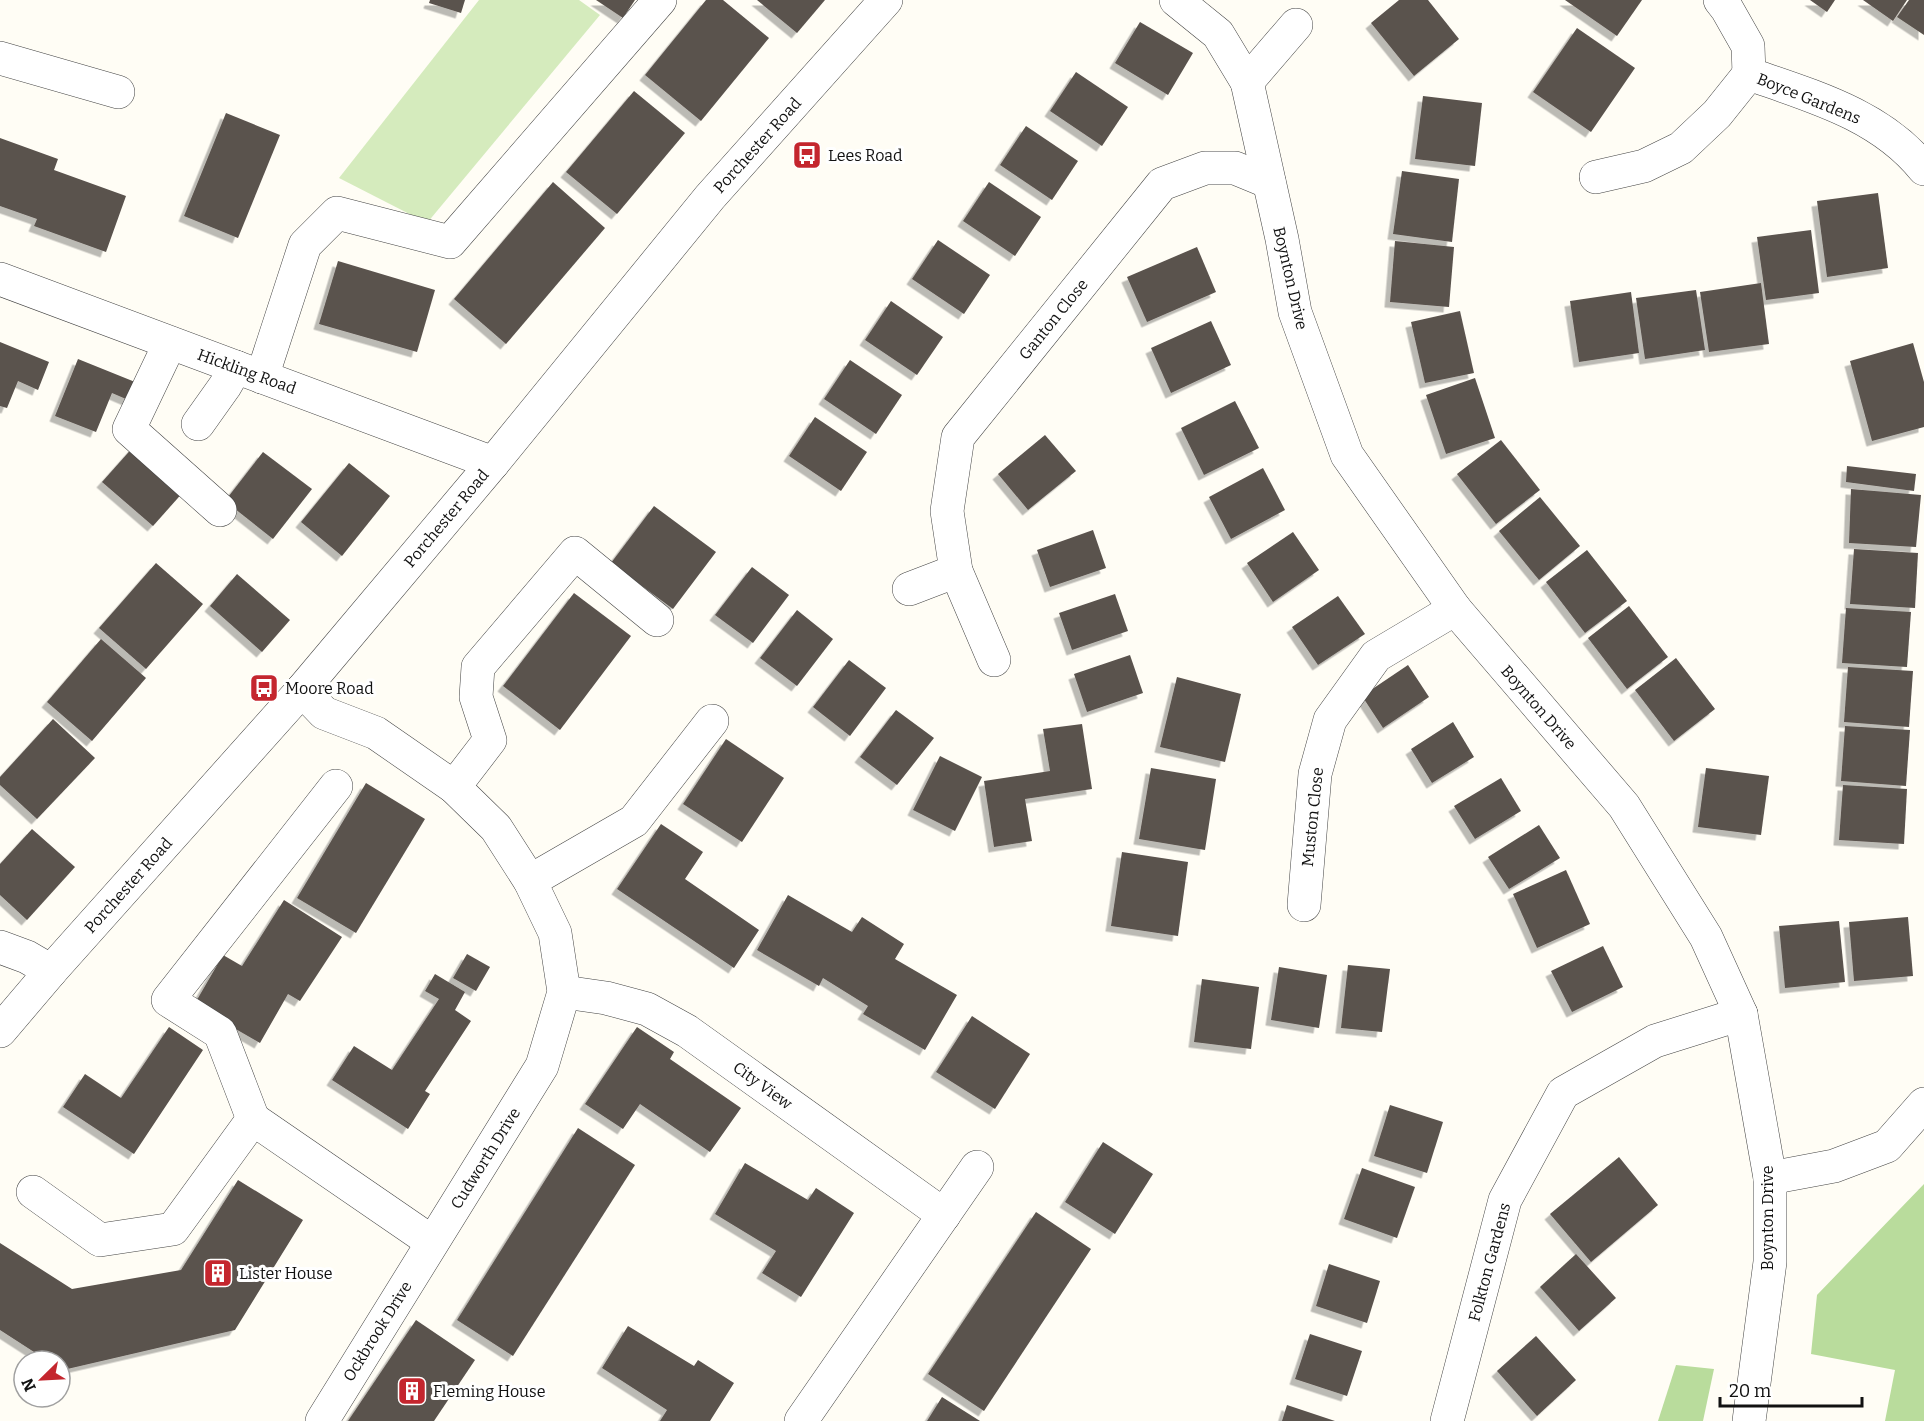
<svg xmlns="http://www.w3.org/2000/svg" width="1924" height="1421" font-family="Bitter,serif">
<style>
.green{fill:#d5ebbd}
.forest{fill:#b9dc9c}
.building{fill:#5a524d;filter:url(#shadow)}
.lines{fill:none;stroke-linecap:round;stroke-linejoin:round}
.minor-casing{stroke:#444;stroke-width:34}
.minor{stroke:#fff;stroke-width:33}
.labels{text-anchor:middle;stroke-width:6;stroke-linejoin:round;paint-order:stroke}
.street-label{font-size:16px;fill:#111;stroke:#fff}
.poi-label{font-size:16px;fill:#111;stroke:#fff;text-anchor:start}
</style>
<defs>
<filter id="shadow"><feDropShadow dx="-5.5" dy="5.5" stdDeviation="0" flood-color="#0004"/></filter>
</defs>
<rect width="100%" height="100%" fill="#fffdf5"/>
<!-- green -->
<polygon class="green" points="479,0 579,0 600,15 427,223 339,178"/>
<!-- forest -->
<g class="forest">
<polygon points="1924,1184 1924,1421 1885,1421 1895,1370 1811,1354 1817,1295"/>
<polygon points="1676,1365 1714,1369 1703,1421 1658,1421"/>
</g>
<!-- building -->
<g class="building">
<polygon points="430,0 465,0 461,13 429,3"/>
<polygon points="596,0 635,0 623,18"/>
<polygon points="706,0 723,0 769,38 701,121 645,75"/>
<polygon points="757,0 825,0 797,33"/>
<polygon points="1399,0 1428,0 1459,39 1414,76 1371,23"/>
<polygon points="1565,0 1642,0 1617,36"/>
<polygon points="1810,0 1835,0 1827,12"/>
<polygon points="1863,0 1907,0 1893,21"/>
<polygon points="1909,0 1924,0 1924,35 1897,17"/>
<polygon points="1140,22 1193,53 1168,95 1115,63"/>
<polygon points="1577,28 1635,68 1591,132 1533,92"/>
<polygon points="1076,72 1128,107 1102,146 1050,111"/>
<polygon points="634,91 685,133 617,214 566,172"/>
<polygon points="1423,96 1482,103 1475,166 1415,159"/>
<polygon points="226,113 280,135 238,238 184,216"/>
<polygon points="1026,126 1078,161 1052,200 1000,165"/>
<polygon points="0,138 58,159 54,170 126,196 106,252 34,226 37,219 0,206"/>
<polygon points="1402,171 1459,179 1452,242 1393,234"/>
<polygon points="553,182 605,228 506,344 454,299"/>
<polygon points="989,182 1041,217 1015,256 963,221"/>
<polygon points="1878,193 1888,268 1827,277 1817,201"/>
<polygon points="1811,230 1819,293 1766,300 1757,237"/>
<polygon points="938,240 990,275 964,314 912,279"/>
<polygon points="1395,241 1454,247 1449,307 1390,302"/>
<polygon points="1197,247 1216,292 1147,322 1127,277"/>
<polygon points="338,261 435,290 417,352 319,324"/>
<polygon points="1761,283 1769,344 1709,352 1700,292"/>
<polygon points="1696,290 1705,350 1645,359 1636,298"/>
<polygon points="1631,292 1639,353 1579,362 1570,301"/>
<polygon points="891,301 943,337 917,375 865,340"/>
<polygon points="1460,311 1474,373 1425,383 1411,322"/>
<polygon points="1211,321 1231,365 1171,393 1151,348"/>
<polygon points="0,342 49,362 38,390 18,381 7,408 0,406"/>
<polygon points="1913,343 1924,382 1924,427 1872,441 1850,361"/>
<polygon points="78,359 140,384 133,402 112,393 96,432 55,416"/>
<polygon points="850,360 902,395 876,434 824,399"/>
<polygon points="1475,378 1495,438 1446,454 1426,395"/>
<polygon points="1235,401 1259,448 1204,475 1181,428"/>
<polygon points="815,417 867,452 841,491 789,456"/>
<polygon points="1045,435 1076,471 1028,510 998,474"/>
<polygon points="1501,440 1540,490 1496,524 1457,474"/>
<polygon points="135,445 185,490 153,526 102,482"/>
<polygon points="263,452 312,489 273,539 225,501"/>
<polygon points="349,463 390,496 342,556 301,522"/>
<polygon points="1847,466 1916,474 1914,491 1846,482"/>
<polygon points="1263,468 1285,510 1231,539 1209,497"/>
<polygon points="1851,489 1921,495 1916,547 1849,543"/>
<polygon points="1540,497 1580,546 1539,580 1499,531"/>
<polygon points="654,506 716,552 673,609 611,563"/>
<polygon points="1093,530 1106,568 1050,587 1037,550"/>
<polygon points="1293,532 1319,570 1273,602 1247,563"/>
<polygon points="1854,549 1918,553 1915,608 1850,604"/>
<polygon points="1587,550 1627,601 1585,633 1546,582"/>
<polygon points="156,563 203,604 146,669 99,628"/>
<polygon points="752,567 789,595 753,643 715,615"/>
<polygon points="237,574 290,620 262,652 210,606"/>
<polygon points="574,593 631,636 560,730 503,686"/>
<polygon points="1115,594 1128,631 1072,650 1059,613"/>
<polygon points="1338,596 1365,634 1318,665 1292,627"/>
<polygon points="1629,606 1668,657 1627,689 1588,638"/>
<polygon points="1846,608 1911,612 1907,667 1842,663"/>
<polygon points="797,610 833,639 797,686 760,658"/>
<polygon points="101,639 146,678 92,741 47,702"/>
<polygon points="1130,655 1143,693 1087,712 1074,674"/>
<polygon points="1676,658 1715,709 1674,741 1635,690"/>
<polygon points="849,660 886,688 850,736 813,707"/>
<polygon points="1408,665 1429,697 1383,728 1362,696"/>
<polygon points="1848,667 1913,671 1909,727 1844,722"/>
<polygon points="1177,677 1241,694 1225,762 1160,747"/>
<polygon points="896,710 934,738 897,785 860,757"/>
<polygon points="53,719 95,758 37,819 0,785 0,777"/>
<polygon points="1453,722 1474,757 1432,783 1411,749"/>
<polygon points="1082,724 1092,789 1025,799 1032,841 994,847 984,781 1050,771 1043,729"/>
<polygon points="1845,726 1910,730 1906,786 1841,781"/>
<polygon points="726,739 784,778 742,842 683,804"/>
<polygon points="940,756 982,777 955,831 913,810"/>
<polygon points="1151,768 1216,779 1205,850 1139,839"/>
<polygon points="1706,768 1769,776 1761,835 1698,827"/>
<polygon points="1501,778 1521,811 1475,839 1454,806"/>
<polygon points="366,783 425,819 356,933 297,898"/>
<polygon points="1843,785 1907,789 1904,844 1839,840"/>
<polygon points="661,824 703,852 685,879 759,930 734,968 617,889"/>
<polygon points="1539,825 1560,858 1509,889 1488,857"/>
<polygon points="32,829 75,867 27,920 0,895 0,864"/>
<polygon points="1122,852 1188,862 1178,936 1111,926"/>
<polygon points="1566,870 1590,924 1537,948 1513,894"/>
<polygon points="788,895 852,932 862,917 904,944 895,959 957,995 925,1050 863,1014 868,1006 823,978 819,986 757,950"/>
<polygon points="284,900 342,937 300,1001 288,994 260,1043 194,1005 223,955 242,966"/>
<polygon points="1908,917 1913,976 1854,981 1849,922"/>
<polygon points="1839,921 1845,982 1785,988 1779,926"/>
<polygon points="1603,946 1623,987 1572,1012 1551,971"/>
<polygon points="467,954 490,967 476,991 453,978"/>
<polygon points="1348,965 1390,969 1382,1032 1341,1028"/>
<polygon points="1279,967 1327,975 1319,1028 1271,1020"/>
<polygon points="435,974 465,992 455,1010 471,1021 425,1091 430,1094 408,1129 332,1080 354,1046 392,1070 439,999 425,991"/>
<polygon points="1202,979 1259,987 1251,1049 1194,1042"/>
<polygon points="972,1016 1030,1054 995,1109 936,1072"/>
<polygon points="169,1027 203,1050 134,1154 63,1107 85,1074 121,1098"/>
<polygon points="637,1027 674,1052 670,1059 741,1108 710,1152 640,1104 623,1129 585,1104"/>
<polygon points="1390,1105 1443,1122 1427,1173 1374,1156"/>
<polygon points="578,1128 635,1165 513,1356 457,1320"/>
<polygon points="1103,1142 1153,1174 1115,1234 1065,1202"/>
<polygon points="1619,1157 1658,1205 1591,1262 1550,1214"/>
<polygon points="745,1163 808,1200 816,1188 854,1213 801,1297 762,1273 776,1251 715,1214"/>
<polygon points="1362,1168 1415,1187 1397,1238 1344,1219"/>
<polygon points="238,1180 303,1220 235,1330 63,1370 60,1368 60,1361 48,1361 0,1330 0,1243 72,1289 181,1270"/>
<polygon points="1036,1212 1091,1249 984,1411 928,1374"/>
<polygon points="1576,1254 1616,1298 1579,1331 1540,1287"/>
<polygon points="1329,1264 1380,1281 1367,1323 1316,1306"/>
<polygon points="416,1320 475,1360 434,1421 348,1421"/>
<polygon points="628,1326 694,1366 698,1360 734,1383 710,1421 660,1421 667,1410 602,1368"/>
<polygon points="1310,1334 1362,1351 1347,1396 1295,1379"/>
<polygon points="1536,1336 1576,1380 1537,1416 1497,1371"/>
<polygon points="942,1397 980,1421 927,1421"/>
<polygon points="1287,1405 1335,1421 1282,1421"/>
</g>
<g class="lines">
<!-- minor casing -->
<g class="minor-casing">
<g id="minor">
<polyline points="1176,0 1218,34 1247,82"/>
<path d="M 1720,0 L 1727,9 L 1748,46 L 1749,74 C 1812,96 1881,115 1924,169"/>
<polyline points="1296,25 1247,82 1282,239 1295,312 1347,455 1455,609 1624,806 1706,937 1741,1014 1770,1178 1770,1262 1749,1421"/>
<polyline points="0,58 118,92"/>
<polyline points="1596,177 1644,166 1681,148 1717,114 1749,74"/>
<polyline points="0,279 493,463"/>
<polyline points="170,343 129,429 220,510"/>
<polyline points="262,377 305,245 337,213 450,242 660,0"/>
<polyline points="198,424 225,386 236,367"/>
<polyline points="909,589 956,571"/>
<polyline points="994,660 956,571 947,511 958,437 1162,184 1205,168 1235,168 1269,182"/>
<polyline points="302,690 324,713 376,733 454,787 496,828 530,881 555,933 564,992 542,1066 322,1421"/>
<polyline points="454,787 490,740 476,697 478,667 575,553 657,620"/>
<polyline points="530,881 634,821 712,721"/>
<polyline points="1304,905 1315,774 1330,720 1376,656 1455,609"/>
<polyline points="0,947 27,957 51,971"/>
<polyline points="564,992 606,998 647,1009 687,1031 944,1215"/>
<polyline points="0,1031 51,971 302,690 493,463 710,197 886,0"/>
<polyline points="253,1119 220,1033 168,1000 336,786"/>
<polyline points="1770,1178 1834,1166 1887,1146 1924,1104"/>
<polyline points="33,1192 100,1240 173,1229 253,1119 432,1242"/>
<polyline points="801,1421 977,1167"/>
<polyline points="1447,1421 1505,1200 1563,1093 1655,1041 1741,1014"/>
</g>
</g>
<!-- minor -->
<use href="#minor" class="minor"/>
</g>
<!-- icons -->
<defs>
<g id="bus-square" transform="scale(1.5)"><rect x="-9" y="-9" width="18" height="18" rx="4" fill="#c4262e" stroke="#fff"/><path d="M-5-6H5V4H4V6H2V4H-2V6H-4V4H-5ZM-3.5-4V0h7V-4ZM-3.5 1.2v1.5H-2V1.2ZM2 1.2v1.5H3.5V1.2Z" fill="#fff"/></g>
<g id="building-square" transform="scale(1.5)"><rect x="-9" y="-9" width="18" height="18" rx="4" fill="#c4262e" stroke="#fff"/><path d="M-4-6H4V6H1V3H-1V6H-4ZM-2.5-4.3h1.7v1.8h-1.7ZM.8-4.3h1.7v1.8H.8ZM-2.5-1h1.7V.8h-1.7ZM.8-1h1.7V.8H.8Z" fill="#fff"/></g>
</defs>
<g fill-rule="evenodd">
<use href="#bus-square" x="807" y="155"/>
<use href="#bus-square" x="264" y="688"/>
<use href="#building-square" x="218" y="1273"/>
<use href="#building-square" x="412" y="1391"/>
</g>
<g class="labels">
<!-- street labels -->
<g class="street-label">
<text transform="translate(1809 98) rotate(22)" y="6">Boyce Gardens</text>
<text transform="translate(757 145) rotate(-48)" y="6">Porchester Road</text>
<text transform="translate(1291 278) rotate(77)" y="6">Boynton Drive</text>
<text transform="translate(1053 319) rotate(-51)" y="6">Ganton Close</text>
<text transform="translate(247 371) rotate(20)" y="6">Hickling Road</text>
<text transform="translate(446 518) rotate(-50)" y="6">Porchester Road</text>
<text transform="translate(1539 707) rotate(49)" y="6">Boynton Drive</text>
<text transform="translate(1312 817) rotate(-84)" y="6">Muston Close</text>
<text transform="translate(128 885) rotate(-48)" y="6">Porchester Road</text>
<text transform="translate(763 1085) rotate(36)" y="6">City View</text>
<text transform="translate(485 1158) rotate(-58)" y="6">Cudworth Drive</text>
<text transform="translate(1767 1218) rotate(-90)" y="6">Boynton Drive</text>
<text transform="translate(1489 1262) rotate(-75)" y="6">Folkton Gardens</text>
<text transform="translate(377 1331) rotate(-58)" y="6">Ockbrook Drive</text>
</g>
<!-- poi labels -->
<g class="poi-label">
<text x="828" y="161">Lees Road</text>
<text x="285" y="694">Moore Road</text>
<text x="239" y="1279">Lister House</text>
<text x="433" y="1397">Fleming House</text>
</g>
</g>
<!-- north arrow -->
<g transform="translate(42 1379) rotate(246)"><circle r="28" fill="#ffffff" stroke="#a0a0a0" stroke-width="1.5"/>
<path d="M0-4.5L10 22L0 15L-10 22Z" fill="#c4262e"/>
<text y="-9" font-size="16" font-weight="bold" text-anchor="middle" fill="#111111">N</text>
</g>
<!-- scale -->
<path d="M1720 1397v9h142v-9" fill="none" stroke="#111111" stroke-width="3"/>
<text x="1729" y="1397" font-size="18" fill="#111111" stroke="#ffffff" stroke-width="4.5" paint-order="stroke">20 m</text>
</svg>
